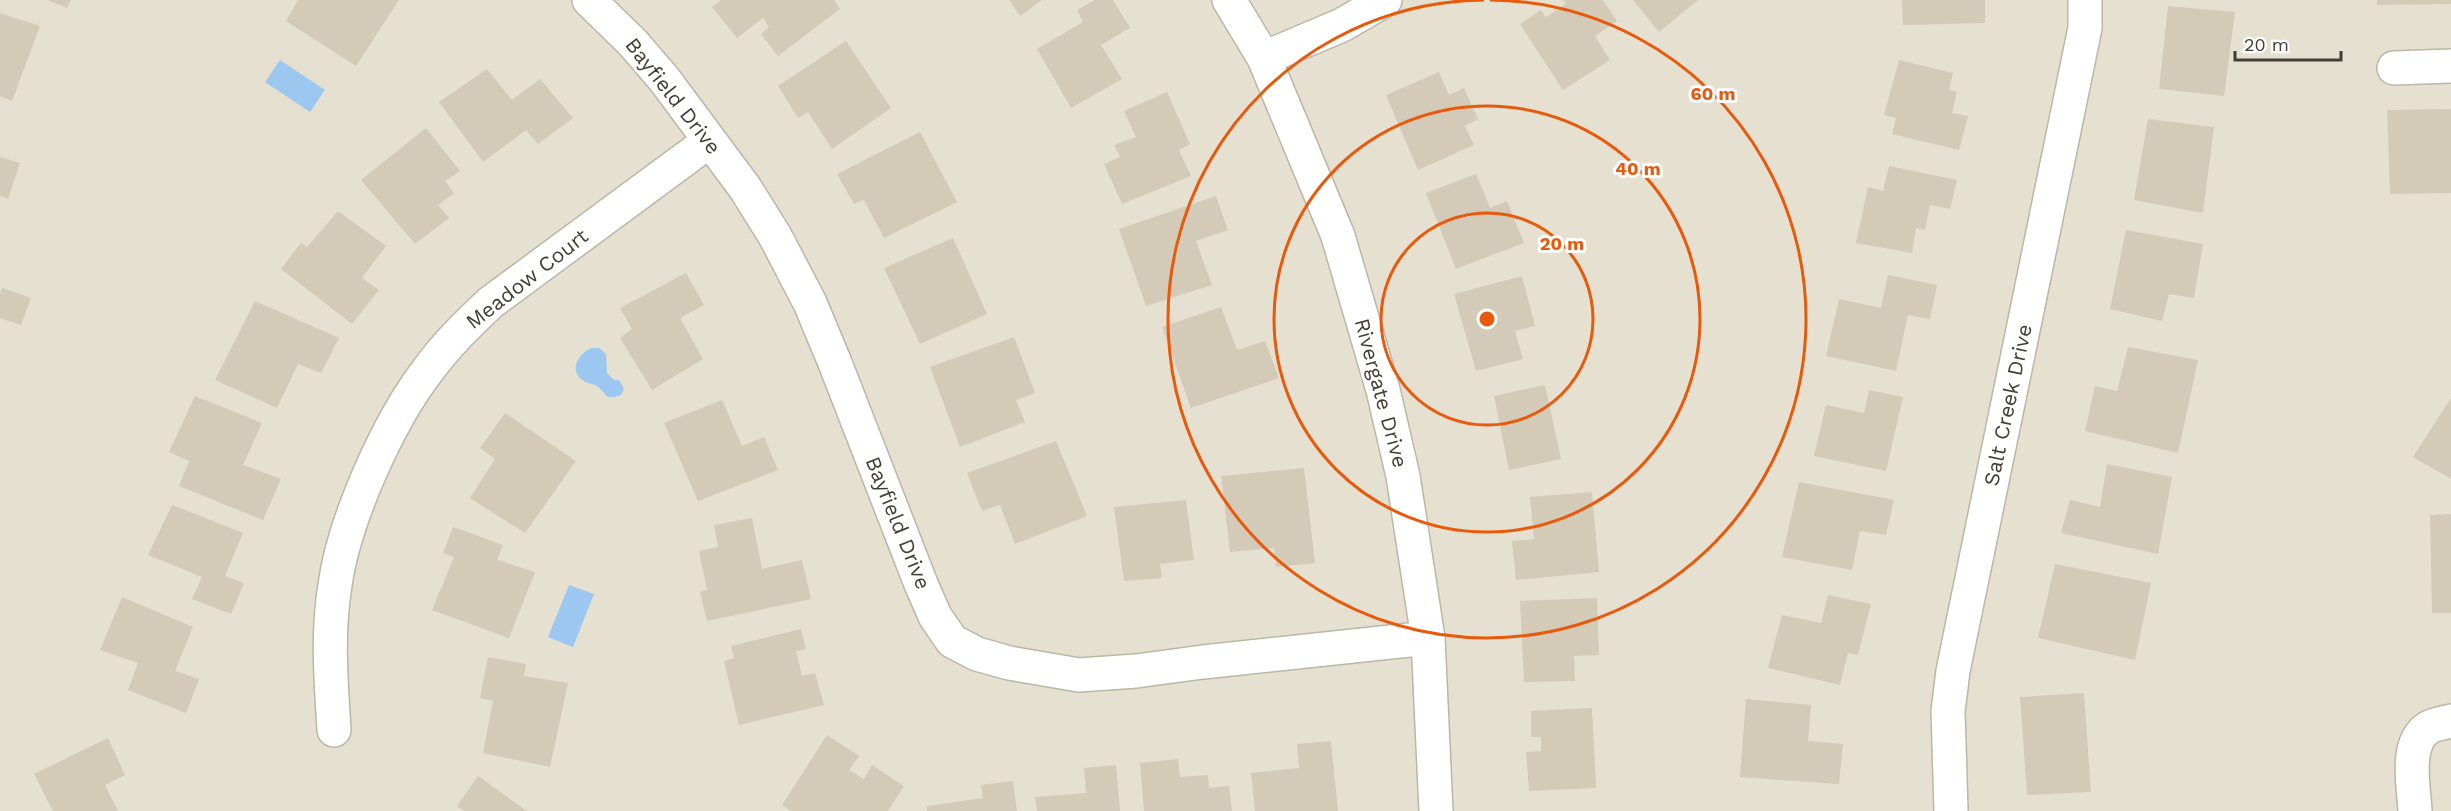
<svg xmlns="http://www.w3.org/2000/svg" width="2451" height="811" font-family="'Work Sans',sans-serif">
<style>
.residential{fill:#e6e0d0}
.water{fill:#9cc7f0}
.building{fill:#d3cab8}
.lines{fill:none;stroke-linecap:round;stroke-linejoin:round}
.minor-casing{stroke:#bdb6a5;stroke-width:36}
.minor{stroke:#fff;stroke-width:33}
.ring{fill:none;stroke:#e8590c;stroke-width:3}
.labels{text-anchor:middle;stroke-width:6;stroke-linejoin:round;paint-order:stroke}
.street-label{font-size:21px;fill:#433e33;stroke:#fff}
.centre{fill:#e8590c;stroke:#fff;stroke-width:3}
.ring-label{font-size:18px;text-anchor:middle;font-weight:bold;fill:#e8590c;stroke:#fff;stroke-width:6;stroke-linejoin:round;paint-order:stroke}
</style>
<rect width="100%" height="100%" fill="#f1eee2"/>
<!-- residential -->
<rect class="residential" x="0" y="0" width="2451" height="811"/>
<!-- water -->
<g class="water">
<polygon points="280,60 325,90 310,112 265,82"/>
<path d="M 591,348 L 599,348 L 606,354 L 607,373 L 614,380 L 619,380 L 624,389 L 621,395 C 603,401 608,394 597,386 C 594,384 588,384 584,381 C 568,371 578,354 591,348 Z"/>
<polygon points="569,585 594,594 573,647 548,637"/>
</g>
<!-- building -->
<g class="building">
<polygon points="48,0 71,0 67,8"/>
<polygon points="298,0 399,0 356,66 286,21"/>
<polygon points="721,0 834,0 840,9 778,56 761,34 769,27 763,18 737,38 712,7"/>
<polygon points="1009,0 1042,0 1020,16"/>
<polygon points="1095,0 1113,0 1130,28 1101,45 1122,79 1071,108 1037,49 1083,22 1077,10"/>
<polygon points="1563,0 1603,0 1617,21 1595,36 1610,60 1563,90 1520,24 1541,10 1546,17 1566,4"/>
<polygon points="1633,0 1698,0 1659,32"/>
<polygon points="1902,0 1985,0 1985,23 1903,25"/>
<polygon points="2377,0 2451,0 2451,4 2377,5"/>
<polygon points="2168,6 2235,12 2224,96 2159,89"/>
<polygon points="0,13 40,26 12,101 0,96"/>
<polygon points="846,41 891,108 832,149 808,112 798,118 778,86"/>
<polygon points="1899,60 1953,73 1949,90 1957,92 1952,113 1968,116 1959,150 1892,134 1896,118 1884,115"/>
<polygon points="487,69 512,100 540,79 573,118 538,144 526,130 483,162 439,102"/>
<polygon points="1439,72 1449,95 1464,88 1478,119 1465,126 1474,145 1418,170 1386,95"/>
<polygon points="1167,92 1190,144 1179,150 1191,176 1122,204 1104,164 1120,157 1114,145 1136,137 1124,111"/>
<polygon points="2451,109 2451,193 2390,194 2387,110"/>
<polygon points="2148,119 2214,127 2203,213 2134,200"/>
<polygon points="426,128 460,171 445,181 454,193 438,205 449,218 415,244 361,180"/>
<polygon points="920,132 957,202 884,238 864,200 854,204 837,174"/>
<polygon points="0,157 20,163 8,199 0,196"/>
<polygon points="1889,166 1957,180 1950,209 1930,205 1925,230 1916,228 1912,253 1856,243 1868,187 1883,191"/>
<polygon points="1476,174 1490,208 1507,201 1524,243 1456,269 1426,193"/>
<polygon points="1216,196 1228,230 1196,241 1212,285 1146,306 1119,229"/>
<polygon points="338,211 386,246 362,278 379,290 352,324 281,269 301,243 307,247"/>
<polygon points="2126,230 2203,244 2194,298 2169,294 2162,321 2110,309"/>
<polygon points="953,238 987,314 920,344 884,268"/>
<polygon points="686,273 704,305 680,318 703,359 652,390 620,338 632,329 620,308"/>
<polygon points="1888,275 1937,285 1930,319 1908,315 1896,371 1826,356 1839,299 1881,308"/>
<polygon points="1522,276 1535,326 1515,331 1523,359 1476,371 1454,294"/>
<polygon points="2,288 31,298 21,325 0,318 0,295"/>
<polygon points="255,301 339,338 321,373 298,364 277,408 215,380"/>
<polygon points="1221,307 1237,350 1265,341 1279,378 1191,408 1162,327"/>
<polygon points="1014,337 1035,393 1016,400 1025,422 960,447 930,367"/>
<polygon points="2128,347 2198,360 2178,453 2085,431 2095,386 2117,391"/>
<polygon points="1545,385 1561,459 1509,470 1494,396"/>
<polygon points="1869,390 1903,397 1886,471 1814,456 1826,405 1864,413"/>
<polygon points="195,396 262,423 243,465 281,479 263,520 179,486 189,461 169,452"/>
<polygon points="2451,398 2451,479 2413,457"/>
<polygon points="722,400 742,446 764,437 778,470 698,501 664,423"/>
<polygon points="505,413 576,461 525,533 470,498 495,459 480,448"/>
<polygon points="1056,441 1087,516 1015,544 1000,505 982,511 967,473"/>
<polygon points="2107,464 2172,477 2158,554 2061,533 2070,500 2100,507"/>
<polygon points="1304,468 1315,563 1276,567 1274,548 1230,552 1221,476"/>
<polygon points="1799,482 1894,500 1886,535 1860,531 1852,570 1782,557"/>
<polygon points="1592,492 1599,572 1516,580 1512,541 1534,539 1530,497"/>
<polygon points="1186,500 1194,560 1160,564 1162,578 1124,581 1114,507"/>
<polygon points="172,505 243,533 225,576 244,583 231,614 192,599 202,577 148,555"/>
<polygon points="2451,514 2451,613 2432,613 2430,515"/>
<polygon points="752,518 762,569 802,560 811,599 707,621 700,592 707,590 699,551 718,547 714,525"/>
<polygon points="453,527 503,545 497,560 535,572 509,638 432,610 454,557 443,553"/>
<polygon points="2055,564 2151,583 2135,660 2038,638"/>
<polygon points="1828,595 1871,604 1858,655 1848,653 1840,685 1768,668 1782,615 1821,623"/>
<polygon points="122,597 193,627 175,671 199,679 186,713 128,690 138,663 100,650"/>
<polygon points="1597,598 1599,655 1574,656 1575,681 1524,682 1520,601"/>
<polygon points="801,629 806,649 796,651 802,676 815,673 824,705 739,725 724,661 734,658 731,646"/>
<polygon points="488,657 526,664 524,676 568,683 550,767 483,753 493,701 480,698"/>
<polygon points="2084,693 2091,792 2027,795 2020,697"/>
<polygon points="1746,699 1811,705 1808,741 1843,744 1839,784 1740,777"/>
<polygon points="1592,708 1596,788 1529,791 1526,752 1541,751 1541,737 1531,737 1531,711"/>
<polygon points="827,735 859,756 849,770 864,779 872,765 904,786 888,811 791,811 782,805"/>
<polygon points="108,738 125,775 105,785 118,811 53,811 34,774"/>
<polygon points="1331,741 1338,811 1255,811 1251,773 1299,768 1297,744"/>
<polygon points="1178,759 1180,777 1208,775 1209,788 1229,786 1232,811 1144,811 1140,763"/>
<polygon points="1116,765 1120,811 1037,811 1035,797 1086,793 1084,768"/>
<polygon points="478,776 527,811 464,811 457,806"/>
<polygon points="1013,781 1017,811 927,811 927,806 983,798 981,785"/>
</g>
<g class="lines">
<!-- minor casing -->
<g class="minor-casing">
<g id="minor">
<polyline points="589,0 633,43 664,79 745,188 775,236 810,303 835,363 921,584 935,616 952,641 977,654 1009,663 1079,675 1136,671 1203,662 1428,638"/>
<polyline points="1229,0 1264,58 1338,236 1383,390 1403,476 1428,638 1436,811"/>
<polyline points="1264,58 1342,25 1385,0"/>
<polyline points="2394,68 2451,66"/>
<path d="M 334,730 C 331,681 327,633 335,585 C 344,520 388,422 428,370 C 446,345 468,324 490,303 L 708,142"/>
<polyline points="1951,811 1948,711 1953,671 2085,28 2085,0"/>
<path d="M 2415,811 C 2414,787 2404,744 2428,728 C 2434,724 2444,723 2451,721"/>
</g>
</g>
<!-- minor -->
<use href="#minor" class="minor"/>
</g>
<!-- distance rings -->
<g class="ring">
<circle cx="1487" cy="319" r="106"/>
<circle cx="1487" cy="319" r="213"/>
<path d="M1490 0A319 319 0 1 1 1484 0"/>
</g>
<g class="labels">
<!-- street labels -->
<g class="street-label">
<text transform="translate(673 96) rotate(52)" y="7">Bayfield Drive</text>
<text transform="translate(527 279) rotate(-38)" y="7">Meadow Court</text>
<text transform="translate(1381 393) rotate(75)" y="7">Rivergate Drive</text>
<text transform="translate(2008 405) rotate(-78)" y="7">Salt Creek Drive</text>
<text transform="translate(898 523) rotate(68)" y="7">Bayfield Drive</text>
</g>
</g>
<circle cx="1487" cy="319" r="9" class="centre"/>
<g class="ring-label">
<text x="1713" y="100">60 m</text>
<text x="1638" y="175">40 m</text>
<text x="1562" y="250">20 m</text>
</g>
<!-- scale -->
<path d="M2235 51v9h106v-9" fill="none" stroke="#433e33" stroke-width="3"/>
<text x="2244" y="51" font-size="18" fill="#433e33" stroke="#ffffff" stroke-width="4.5" paint-order="stroke">20 m</text>
</svg>
